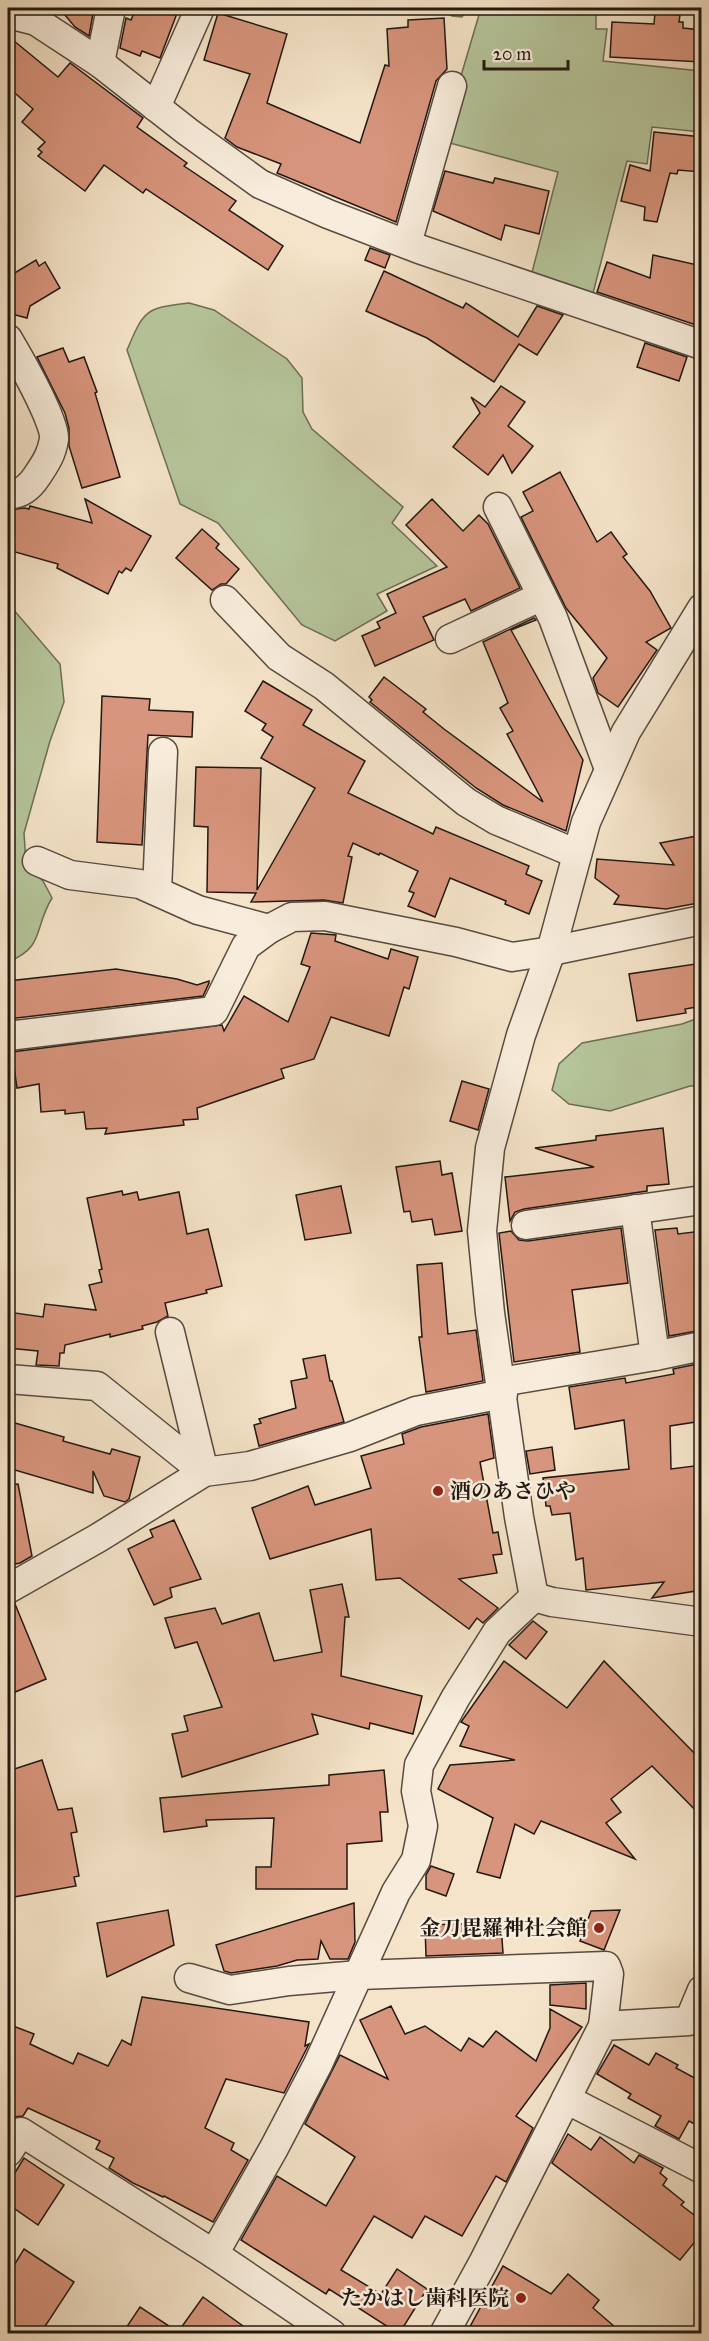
<svg xmlns="http://www.w3.org/2000/svg" width="709" height="2341" font-family="'IM FELL Great Primer','Noto Serif JP',serif">
<style>
.green{fill:#b6c59b;stroke:#6c6e56;stroke-width:1.5}
.building{fill:#d8957d;stroke:#221811;stroke-width:1.5}
.lines{fill:none;stroke-linecap:round;stroke-linejoin:round}
.street-casing{stroke:#574b3f;stroke-width:31}
.street{stroke:#f8eddc;stroke-width:28}
.poi-dot{fill:#8f2418;stroke:#f8eddc;stroke-width:2}
.labels{text-anchor:middle;stroke-width:5;stroke-linejoin:round;paint-order:stroke}
.poi-label{font-size:21px;font-weight:bold;fill:#221811;stroke:#f8eddc;text-anchor:end}
</style>
<rect width="100%" height="100%" fill="#f5e4c9"/>
<filter id="stains"><feTurbulence type="fractalNoise" baseFrequency=".00333" numOctaves="4"/><feColorMatrix values="0 0 0 0 .2 0 0 0 0 .09 0 0 0 0 .02 0 0 0 .5 -.17"/></filter>
<radialGradient id="worn" r=".72"><stop offset=".6" stop-color="#630" stop-opacity="0"/><stop offset="1" stop-color="#630" stop-opacity=".3"/></radialGradient>
<!-- green -->
<g class="green">
<polygon points="440,8 468,8 462,17 452,16"/>
<polygon points="481,8 596,8 596,29 607,29 603,61 701,71 701,132 652,127 647,164 627,161 591,301 530,280 558,172 446,142 458,86"/>
<path d="M 189,303 L 214,310 L 287,359 L 302,378 L 303,412 L 312,429 L 403,507 L 392,523 L 437,566 L 377,594 L 387,611 L 335,641 L 302,625 L 218,523 L 180,504 L 127,350 C 144,310 145,308 189,303 Z"/>
<path d="M 8,606 L 13,609 L 60,664 L 64,702 L 50,741 L 24,833 L 26,864 L 43,881 L 52,898 C 33,929 46,946 8,962 Z"/>
<polygon points="701,1017 701,1086 690,1086 610,1111 569,1104 552,1090 559,1064 582,1043 682,1024"/>
</g>
<!-- building -->
<g class="building">
<polygon points="59,8 94,8 89,36 75,27"/>
<polygon points="136,8 179,8 160,58 142,51 140,56 120,48 126,18 131,20"/>
<polygon points="218,13 287,34 267,103 360,143 385,65 389,66 387,29 408,27 408,20 444,18 447,69 436,81 396,222 277,173 281,164 237,147 225,138 250,74 204,60"/>
<polygon points="655,13 680,15 679,22 683,22 683,28 702,30 702,62 610,57 612,22 654,24"/>
<polygon points="8,36 58,77 70,63 143,118 137,127 187,163 184,166 236,201 229,210 283,246 268,270 146,189 143,193 104,165 85,191 38,156 42,152 38,149 45,142 22,122 33,109 8,87"/>
<polygon points="654,132 702,137 702,172 678,170 677,174 670,173 657,222 644,220 645,207 621,201 630,165 650,171"/>
<polygon points="445,171 493,183 495,178 549,191 539,234 505,225 501,240 433,211"/>
<polygon points="370,248 390,255 385,268 365,260"/>
<polygon points="653,255 702,266 702,327 597,292 607,262 650,278"/>
<polygon points="36,260 39,266 45,262 60,288 30,306 27,318 8,313 8,277"/>
<polygon points="384,271 463,308 466,303 518,337 537,306 563,315 537,355 519,344 494,382 427,338 366,311"/>
<polygon points="645,343 687,357 679,381 637,367"/>
<polygon points="63,348 69,362 84,357 97,392 95,393 120,477 82,488 69,446 69,428 65,413 37,357"/>
<polygon points="501,386 525,402 508,426 533,446 512,473 503,455 488,475 453,447 480,413 471,397 485,407"/>
<polygon points="560,472 597,542 611,532 627,554 623,557 650,591 671,628 646,642 657,650 618,707 598,693 593,678 607,658 566,608 521,517 533,511 523,492"/>
<polygon points="85,499 151,536 131,571 126,568 122,573 119,571 108,594 57,568 58,564 8,550 8,510 25,508 29,509 30,506 92,523"/>
<polygon points="432,499 463,531 479,515 488,524 520,588 471,611 465,599 423,617 434,640 375,666 362,636 380,628 377,622 396,613 387,594 447,567 406,525"/>
<polygon points="202,529 219,544 216,548 239,569 226,584 221,584 212,590 176,558"/>
<polygon points="534,618 536,620 511,630 583,760 566,831 503,805 476,788 370,702 372,700 369,697 384,677 426,709 423,712 444,729 543,802 507,734 513,731 500,708 508,703 483,642"/>
<polygon points="263,681 312,710 303,725 365,761 348,793 433,834 436,827 529,866 526,874 542,881 529,914 505,904 506,901 450,878 435,917 408,906 414,893 409,891 418,871 380,853 379,855 353,843 348,856 352,857 343,903 324,900 251,902 256,893 207,892 208,827 194,826 196,767 261,768 257,890 315,788 261,758 273,737 262,730 266,724 245,711"/>
<polygon points="102,696 150,699 149,710 193,712 192,737 148,735 142,845 97,842"/>
<polygon points="702,835 702,904 698,903 666,909 614,904 619,896 595,878 597,859 674,865 660,843"/>
<polygon points="311,933 336,935 335,941 388,959 391,949 418,957 409,989 404,987 389,1036 331,1017 314,1059 281,1069 284,1078 197,1108 198,1119 183,1120 184,1125 105,1134 107,1128 86,1129 84,1112 65,1114 65,1110 41,1112 39,1084 17,1088 12,1052 222,1025 224,1031 244,996 288,1022 310,967 301,964"/>
<polygon points="702,963 702,1006 685,1009 686,1013 637,1021 629,974"/>
<polygon points="116,969 177,979 197,985 209,981 209,983 203,996 8,1019 8,981"/>
<polygon points="462,1081 489,1089 478,1130 450,1121"/>
<polygon points="663,1128 669,1184 647,1186 647,1191 524,1209 515,1212 510,1221 505,1177 594,1167 535,1148 596,1140 596,1136"/>
<polygon points="440,1161 442,1175 452,1173 462,1231 435,1235 432,1219 412,1222 410,1211 404,1212 396,1167"/>
<polygon points="341,1186 351,1233 305,1240 296,1195"/>
<polygon points="122,1191 123,1195 137,1192 139,1200 179,1192 187,1234 208,1229 222,1286 206,1290 207,1293 165,1303 168,1316 157,1322 142,1326 143,1329 110,1337 110,1334 65,1345 64,1353 60,1353 59,1366 36,1365 38,1351 8,1348 8,1312 43,1317 45,1304 96,1310 89,1285 102,1282 99,1270 102,1269 87,1198"/>
<polygon points="621,1228 628,1283 572,1290 580,1352 514,1362 499,1233 511,1231 519,1240 528,1241"/>
<polygon points="677,1228 678,1234 702,1231 702,1330 669,1336 655,1230"/>
<polygon points="442,1263 448,1334 476,1330 483,1381 426,1392 419,1337 422,1337 417,1265"/>
<polygon points="325,1355 330,1381 332,1381 344,1422 259,1446 254,1425 261,1423 259,1419 296,1408 291,1381 307,1378 303,1359"/>
<polygon points="702,1363 702,1421 670,1426 671,1469 702,1465 702,1590 652,1598 664,1582 586,1590 583,1558 576,1560 570,1513 552,1515 550,1506 546,1506 543,1478 629,1469 624,1420 575,1429 569,1387 625,1378 626,1383 674,1374 673,1369"/>
<polygon points="488,1414 494,1458 480,1462 493,1533 498,1532 502,1554 493,1555 497,1573 459,1579 498,1608 483,1623 477,1618 469,1629 400,1578 376,1580 371,1529 270,1559 252,1508 308,1486 315,1505 371,1488 361,1456 404,1444 402,1434 421,1427"/>
<polygon points="8,1421 64,1437 63,1441 110,1454 112,1449 140,1457 129,1499 125,1502 104,1496 93,1471 93,1493 8,1468"/>
<polygon points="552,1447 555,1470 530,1474 526,1451"/>
<polygon points="18,1484 32,1556 20,1563 10,1565 8,1549 8,1485"/>
<polygon points="174,1520 201,1579 170,1588 172,1597 154,1605 128,1549 153,1537 150,1530"/>
<polygon points="342,1584 349,1617 345,1617 341,1676 422,1696 413,1734 370,1723 369,1729 312,1714 318,1734 182,1777 172,1734 188,1731 184,1716 222,1707 197,1642 175,1648 165,1618 215,1608 222,1624 259,1613 274,1661 322,1652 310,1590"/>
<polygon points="15,1604 46,1679 8,1695 8,1605"/>
<polygon points="533,1621 547,1632 526,1659 509,1645"/>
<polygon points="504,1661 567,1708 604,1661 702,1761 702,1817 652,1766 611,1799 621,1812 606,1823 635,1859 541,1821 534,1834 515,1824 500,1878 477,1872 493,1818 438,1789 450,1765 515,1760 460,1746 469,1726 461,1722"/>
<polygon points="42,1760 58,1810 72,1808 77,1832 71,1833 79,1876 74,1877 76,1886 8,1898 8,1771"/>
<polygon points="384,1770 388,1812 380,1812 382,1841 347,1844 347,1889 256,1889 256,1867 271,1867 274,1818 206,1820 207,1826 164,1832 160,1798 329,1785 329,1775"/>
<polygon points="431,1866 454,1874 446,1896 426,1889 426,1875"/>
<polygon points="354,1903 355,1942 348,1959 330,1959 321,1941 318,1959 297,1960 277,1966 231,1973 224,1971 216,1945"/>
<polygon points="168,1910 174,1945 107,1977 97,1923"/>
<polygon points="620,1910 604,1950 580,1941 591,1911"/>
<polygon points="495,1923 495,1926 501,1926 503,1953 426,1956 425,1925"/>
<polygon points="586,1983 586,2009 550,2005 550,1985"/>
<polygon points="142,1997 309,2022 305,2046 309,2044 284,2093 226,2079 205,2128 234,2143 231,2150 248,2160 213,2222 164,2196 163,2197 133,2183 109,2168 114,2158 96,2149 100,2141 28,2108 23,2116 14,2117 8,2123 8,2024 34,2034 30,2044 73,2064 78,2053 108,2066 122,2040 131,2045"/>
<polygon points="391,2006 405,2034 425,2026 461,2051 469,2038 483,2047 496,2031 536,2061 550,2028 550,2009 582,2027 516,2116 533,2128 506,2182 496,2176 462,2236 425,2216 412,2238 374,2216 341,2270 381,2294 397,2269 427,2289 399,2334 329,2289 326,2294 241,2240 277,2176 326,2206 355,2157 305,2124 340,2055 388,2079 360,2020"/>
<polygon points="614,2045 649,2065 656,2053 678,2065 676,2068 702,2082 702,2128 689,2121 679,2139 655,2126 661,2116 628,2098 631,2094 597,2074"/>
<polygon points="568,2134 591,2150 600,2137 634,2163 639,2155 663,2168 660,2173 667,2179 663,2185 684,2202 681,2205 702,2221 702,2233 680,2260 552,2163"/>
<polygon points="24,2158 64,2185 38,2225 8,2204 8,2184"/>
<polygon points="24,2249 74,2282 40,2334 8,2334 8,2275"/>
<polygon points="503,2266 551,2294 568,2274 599,2300 593,2308 623,2334 466,2334"/>
<polygon points="203,2297 254,2334 122,2334 140,2307 178,2332"/>
</g>
<g class="lines">
<!-- street casing -->
<g class="street-casing">
<g id="street">
<polyline points="8,14 36,21 100,63 188,132 260,184 328,214 419,249 702,345"/>
<polyline points="100,63 111,8"/>
<polyline points="156,107 200,8"/>
<polyline points="407,244 452,86"/>
<path d="M 8,339 C 18,356 56,422 54,439 C 52,454 45,464 37,476 C 30,487 20,495 8,494"/>
<polyline points="498,507 553,618 609,769"/>
<polyline points="225,600 279,657 324,686 466,802 496,820 577,854"/>
<polyline points="450,639 542,596"/>
<polyline points="37,861 70,875 140,884 198,910 269,929"/>
<polyline points="157,891 163,752"/>
<polyline points="8,1036 214,1011 246,946 269,929 292,917 325,916 456,942 512,957 551,951 702,920"/>
<polyline points="635,1209 655,1356"/>
<polyline points="526,1225 702,1200"/>
<polyline points="170,1332 204,1472"/>
<polyline points="8,1379 97,1386 204,1472"/>
<polyline points="501,1382 655,1356 702,1346"/>
<polyline points="8,1589 98,1538 204,1472 250,1466 350,1437 416,1411 503,1394"/>
<polyline points="534,1597 519,1517 490,1313 482,1231 490,1148 521,1035 551,951 586,822 626,732 702,608"/>
<polyline points="534,1597 552,1602 702,1622"/>
<polyline points="189,1978 230,1990 289,1981 359,1975 606,1966 609,1974 603,2026"/>
<polyline points="566,2099 702,2169"/>
<polyline points="8,2152 21,2132 214,2254 332,2334"/>
<polyline points="214,2254 274,2148 318,2064 396,1892 416,1860 423,1826 416,1791 419,1765 456,1697 497,1632 534,1597"/>
<polyline points="444,2334 483,2263 603,2026 689,2021 702,1990"/>
</g>
</g>
<!-- street -->
<use href="#street" class="street"/>
</g>
<!-- markers -->
<g class="poi-dot">
<circle cx="438" cy="1491" r="6"/>
<circle cx="599" cy="1928" r="6"/>
<circle cx="521" cy="2298" r="6"/>
</g>
<g class="labels">
<!-- poi labels -->
<g class="poi-label">
<text x="450" y="1498" text-anchor="start">酒のあさひや</text>
<text x="587" y="1935">金刀毘羅神社会館</text>
<text x="509" y="2305">たかはし歯科医院</text>
</g>
</g>
<!-- margin -->
<rect width="709" height="2341" fill="none" stroke="#f5e4c9" stroke-width="30"/>
<rect x="9" y="9" width="691" height="2323" fill="none" stroke="#221811" stroke-width="3"/>
<rect x="15" y="15" width="679" height="2311" fill="none" stroke="#221811" stroke-width="1.5"/>
<!-- scale -->
<path d="M484 60v9h84v-9" fill="none" stroke="#221811" stroke-width="3"/>
<text x="493" y="60" font-size="18" fill="#221811" stroke="#f8eddc" stroke-width="4.5" paint-order="stroke">20 m</text>
<rect width="100%" height="100%" filter="url(#stains)"/>
<rect width="100%" height="100%" fill="url(#worn)"/>
</svg>
